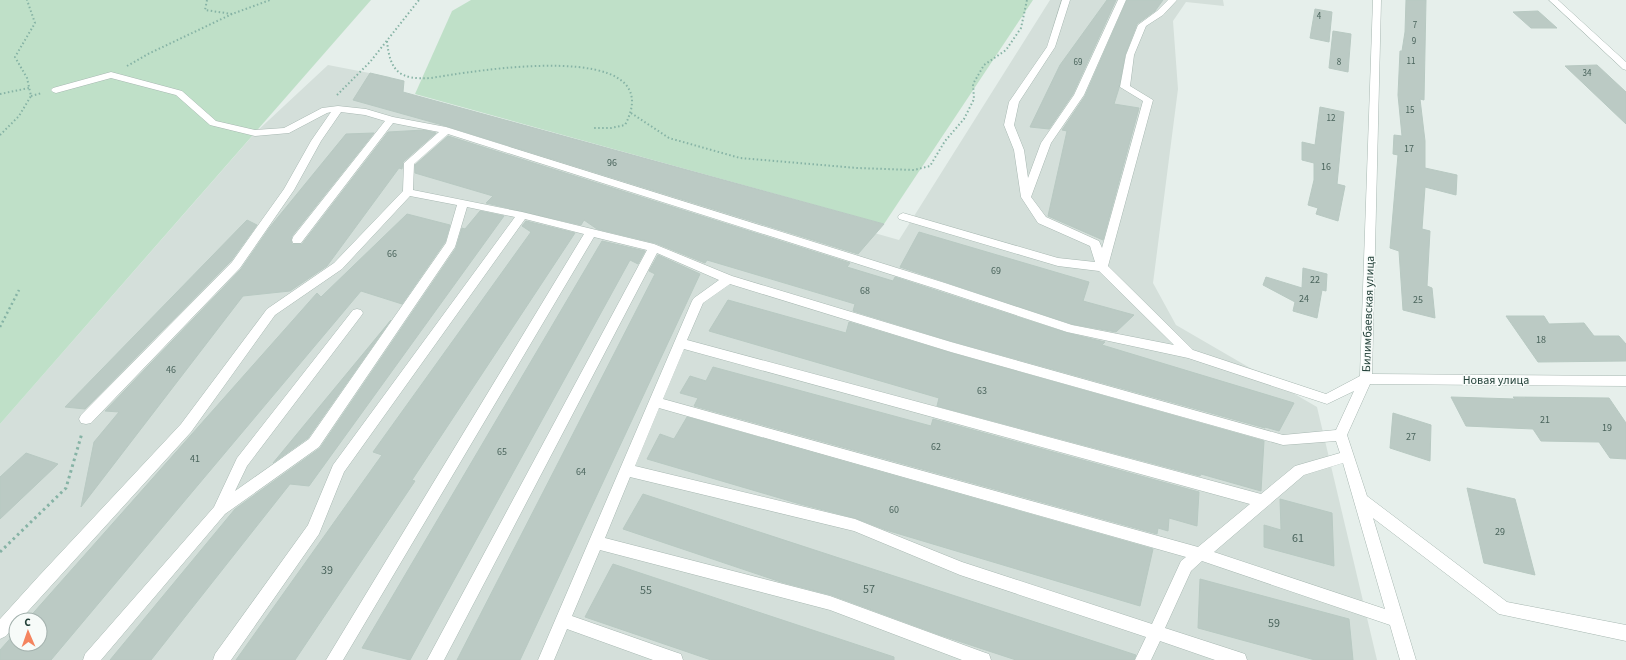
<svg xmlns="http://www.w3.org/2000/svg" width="1626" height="660" font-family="'Source Sans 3',sans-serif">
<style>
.built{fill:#d4dfda;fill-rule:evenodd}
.green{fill:#bfe0c8}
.building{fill:#bbcac4;stroke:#b8c9c2}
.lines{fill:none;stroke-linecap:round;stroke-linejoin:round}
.minor-casing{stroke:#a8b8b2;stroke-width:1}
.path-far2{stroke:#86b3a5;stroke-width:2;stroke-dasharray:1.5 2.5;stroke-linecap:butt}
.path-far1{stroke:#86b3a5;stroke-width:2.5;stroke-dasharray:2 3;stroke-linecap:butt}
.path{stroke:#86b3a5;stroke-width:3;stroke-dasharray:2.5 3.5;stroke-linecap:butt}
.minor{fill:#fff;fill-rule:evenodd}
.labels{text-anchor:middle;stroke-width:3;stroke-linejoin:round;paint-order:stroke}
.far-number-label{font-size:9px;fill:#4a645c}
.number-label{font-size:10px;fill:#4a645c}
.street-label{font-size:12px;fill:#24423a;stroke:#f7fbf9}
.near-number-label{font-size:12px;fill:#4a645c}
</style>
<rect width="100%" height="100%" fill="#e6efeb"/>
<!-- built -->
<path class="built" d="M 1050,0 L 1223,0 L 1224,6 L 1186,2 L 1173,21 L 1178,89 L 1153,283 L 1176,325 L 1317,407 L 1377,660 L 0,660 L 0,424 L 255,133 L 328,65 L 390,77 L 383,93 L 899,240 ZM 16,620 L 40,620 L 40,644 L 16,644 Z"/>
<!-- green -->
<g class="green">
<polygon points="0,0 371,0 0,424"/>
<polygon points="471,0 1033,0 884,224 415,94 452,11"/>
</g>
<!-- building -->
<g class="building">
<polygon points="1107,0 1116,0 1073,94 1049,129 1030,127 1060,65"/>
<polygon points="1127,0 1163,0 1155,11 1137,24 1125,55 1119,88 1114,104 1139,108 1103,240 1048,216 1067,131 1062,130 1085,96"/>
<polygon points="1406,0 1426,0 1424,100 1420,99 1425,141 1425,168 1457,175 1456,195 1425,187 1422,229 1430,231 1427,286 1432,288 1435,318 1403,310 1399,251 1390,248 1398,155 1393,154 1394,135 1402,136 1398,95 1400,51 1402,51 1405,32"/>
<polygon points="1315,9 1332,12 1329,42 1310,38"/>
<polygon points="1538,11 1557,28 1531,28 1513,12"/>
<polygon points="1333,31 1351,34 1348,72 1329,68"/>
<polygon points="1597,65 1626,92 1626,124 1565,66"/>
<polygon points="370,73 404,81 403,92 884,224 858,254 446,126 353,100"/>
<polygon points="1320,107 1344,112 1337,184 1345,186 1338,221 1316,214 1318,208 1308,205 1314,180 1314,163 1302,160 1302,142 1315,145"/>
<polygon points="424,130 436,133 403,162 402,169 399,168 327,266 290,291 243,296 81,507 94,442 119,412 105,411 241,269 270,227 346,134 374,133 292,236 291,240 292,244 302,244 388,132"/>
<polygon points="448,136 850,263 847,267 893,281 895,277 1067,333 1105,342 1102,345 1294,403 1279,431 1265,427 1265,428 951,341 853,311 855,304 707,260 705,263 655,243 597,229 584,220 581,225 486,203 493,196 415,173 415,165"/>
<polygon points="480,211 504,216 309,486 290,484 151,660 110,660 235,509 320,448 456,248 462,228 465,229"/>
<polygon points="407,214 450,225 445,242 402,304 361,291 51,660 0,660 0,650 16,632 16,644 40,644 40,620 27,620 317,293 321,297"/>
<polygon points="247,220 257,225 231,261 85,409 65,407"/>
<polygon points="526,221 575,233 412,480 415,481 295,660 236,660 382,455 373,452 531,232 522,226"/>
<polygon points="919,232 1089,282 1083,301 1134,315 1116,332 1072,324 900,267"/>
<polygon points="602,241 645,251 638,264 630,260 410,660 362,648"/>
<polygon points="658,255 700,274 520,660 457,660 655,274 649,271"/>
<polygon points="1303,268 1327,274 1326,291 1322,290 1317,318 1293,311 1295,302 1263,285 1266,277 1302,288"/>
<polygon points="728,300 846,333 849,322 951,353 1264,441 1261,491 1201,474 1200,476 937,406 939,398 709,331"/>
<polygon points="1506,316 1544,316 1549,324 1584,323 1594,336 1619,336 1626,344 1626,361 1538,362"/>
<polygon points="391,320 308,438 273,463"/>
<polygon points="713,367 931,426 933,419 1199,492 1197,526 1169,518 1168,531 1158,528 1157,534 694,406 698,398 680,393 690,376 706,381"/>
<polygon points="1451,397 1515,399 1513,397 1609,398 1626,423 1626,459 1610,458 1599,442 1541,441 1533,429 1466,426"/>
<polygon points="1393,413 1431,425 1430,461 1390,448"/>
<polygon points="687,417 1153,549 1140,606 886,530 855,518 800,504 647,459 660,434 674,439"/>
<polygon points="26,453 58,464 0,519 0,477"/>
<polygon points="1467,488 1515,499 1535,575 1484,563"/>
<polygon points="643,494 1136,655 1134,660 1016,660 940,635 831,595 781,582 623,529"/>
<polygon points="1280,499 1332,513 1334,566 1264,547 1264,525 1281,530"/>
<polygon points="613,564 894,657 894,660 711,660 585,617"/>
<polygon points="1200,579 1349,619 1353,660 1315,660 1198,628"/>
</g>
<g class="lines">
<!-- minor casing -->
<g class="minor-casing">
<g id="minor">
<path d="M 1062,0 L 1070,0 L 1055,47 L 1019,102 L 1014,125 L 1024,150 L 1028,178 L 1041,143 L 1074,95 L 1118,0 L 1126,0 L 1084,95 L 1051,143 L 1031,197 L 1046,217 L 1099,241 L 1102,248 L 1143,101 L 1120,87 L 1126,55 L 1138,25 L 1157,11 L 1168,0 L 1177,0 L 1163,15 L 1146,26 L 1134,55 L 1130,86 L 1153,100 L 1108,266 L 1193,350 L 1326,394 L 1360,376 L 1373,0 L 1381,0 L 1372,374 L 1626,376 L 1626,386 L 1370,384 L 1347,435 L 1367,496 L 1507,602 L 1626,625 L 1626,641 L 1499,614 L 1373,518 L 1416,660 L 1400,660 L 1390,625 L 1202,561 L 1191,571 L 1165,628 L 1239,652 L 1245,654 L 1247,660 L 1215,660 L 1160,641 L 1151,660 L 1135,660 L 1146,637 L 960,575 L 854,531 L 630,477 L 605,538 L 830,596 L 983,652 L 989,654 L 991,660 L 962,660 L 830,610 L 600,550 L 572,616 L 675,652 L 681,654 L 683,660 L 653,660 L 567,629 L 554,660 L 538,660 L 692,301 L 694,298 L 719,280 L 657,253 L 444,660 L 427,660 L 647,250 L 594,237 L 343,660 L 326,660 L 584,234 L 525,219 L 344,472 L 319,534 L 231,660 L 213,660 L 215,654 L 308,525 L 333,465 L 515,217 L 467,207 L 455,247 L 319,447 L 225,514 L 101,660 L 83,660 L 85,654 L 214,507 L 237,458 L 353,310 L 357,309 L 361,310 L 363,313 L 361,316 L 247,466 L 235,491 L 309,439 L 446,243 L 457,205 L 410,196 L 342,269 L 275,315 L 191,432 L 20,620 L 16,620 L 16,624 L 6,636 L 0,639 L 0,619 L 38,577 L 181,424 L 267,309 L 334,263 L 403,191 L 404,163 L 439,132 L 393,123 L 301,243 L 293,243 L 292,240 L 293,237 L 385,121 L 365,115 L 341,112 L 321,141 L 294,190 L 240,268 L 91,423 L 86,424 L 81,423 L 79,419 L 81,415 L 232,262 L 284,189 L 311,141 L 331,112 L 327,113 L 289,133 L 255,136 L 210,125 L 176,95 L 111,78 L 56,93 L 53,92 L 51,90 L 53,88 L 111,72 L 182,91 L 216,121 L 255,130 L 284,128 L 322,108 L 338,106 L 366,109 L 393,117 L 446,127 L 945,283 L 1072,325 L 1174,345 L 1099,271 L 1058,266 L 899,219 L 898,217 L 899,215 L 903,213 L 1058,258 L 1095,262 L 1090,246 L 1038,223 L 1021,197 L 1014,150 L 1004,125 L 1009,102 L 1047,47 ZM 448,134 L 937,289 L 1067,332 L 1188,358 L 1327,404 L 1354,391 L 1336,430 L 1283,435 L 951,342 L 732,276 L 654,244 L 522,212 L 413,190 L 414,164 ZM 730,284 L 951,352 L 1283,445 L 1336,441 L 1340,453 L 1295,466 L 1261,494 L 687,340 L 703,303 ZM 684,349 L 1250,504 L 1198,547 L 663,399 ZM 659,408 L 1186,557 L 1181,561 L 1152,624 L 962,562 L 855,519 L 635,466 ZM 1343,463 L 1385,609 L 1214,552 L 1304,475 Z"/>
<polygon points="1549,0 1558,0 1626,62 1626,70 1623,69"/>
</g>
</g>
<!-- path-far2 -->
<g class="path-far2">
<polyline points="207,0 205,10 232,14 270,0"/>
<path d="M 387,41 C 390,72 400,80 431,78 C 468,72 672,36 625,125 L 611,128 L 594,128"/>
<polyline points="127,66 148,54 232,14"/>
<polyline points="0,94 29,88"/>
<polyline points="337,95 370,62 419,0"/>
<polyline points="31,96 42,93"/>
<polyline points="631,113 669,138 740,158 857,168 914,170 930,166 945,141 964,119 974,99 973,84 984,65 1006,50 1021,28 1027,0"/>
<polyline points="0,135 19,116 31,96 27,78 15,57 35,23 27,0"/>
</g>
<!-- path-far1 -->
<polyline class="path-far1" points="0,327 19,290"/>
<!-- path -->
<polyline class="path" points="0,552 66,488 82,433"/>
<!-- minor -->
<use href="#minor" class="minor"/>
</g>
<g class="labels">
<!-- far-number labels -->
<g class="far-number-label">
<text x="1319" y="19">4</text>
<text x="1415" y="28">7</text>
<text x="1414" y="44">9</text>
<text x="1411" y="64">11</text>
<text x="1078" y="65">69</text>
<text x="1339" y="65">8</text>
<text x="1587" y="76">34</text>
<text x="1410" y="113">15</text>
<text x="1331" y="121">12</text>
</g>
<!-- number labels -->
<g class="number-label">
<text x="1409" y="152">17</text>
<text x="612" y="166">96</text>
<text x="1326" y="170">16</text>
<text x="392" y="257">66</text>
<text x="996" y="274">69</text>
<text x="1315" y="283">22</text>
<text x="865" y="294">68</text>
<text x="1304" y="302">24</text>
<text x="1418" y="303">25</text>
<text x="1541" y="343">18</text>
<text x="171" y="373">46</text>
<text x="982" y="394">63</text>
<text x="1545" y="423">21</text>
<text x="1607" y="431">19</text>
<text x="1411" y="440">27</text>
<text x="936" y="450">62</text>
<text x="502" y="455">65</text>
<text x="195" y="462">41</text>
<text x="581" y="475">64</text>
<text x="894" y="513">60</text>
<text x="1500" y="535">29</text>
</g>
<!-- street labels -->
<g class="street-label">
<text transform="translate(1368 314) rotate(-88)" y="4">Билимбаевская улица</text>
<text x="1496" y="384">Новая улица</text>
</g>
<!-- near-number labels -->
<g class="near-number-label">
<text x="1298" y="542">61</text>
<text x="327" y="574">39</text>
<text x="869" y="593">57</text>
<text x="646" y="594">55</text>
<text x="1274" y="627">59</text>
</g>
</g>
<!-- north arrow -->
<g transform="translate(28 632) rotate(358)"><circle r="19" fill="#f7fbf9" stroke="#a3b1ad"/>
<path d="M0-3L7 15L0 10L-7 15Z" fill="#f4845f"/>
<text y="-6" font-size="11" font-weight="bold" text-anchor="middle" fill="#24423a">С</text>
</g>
</svg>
